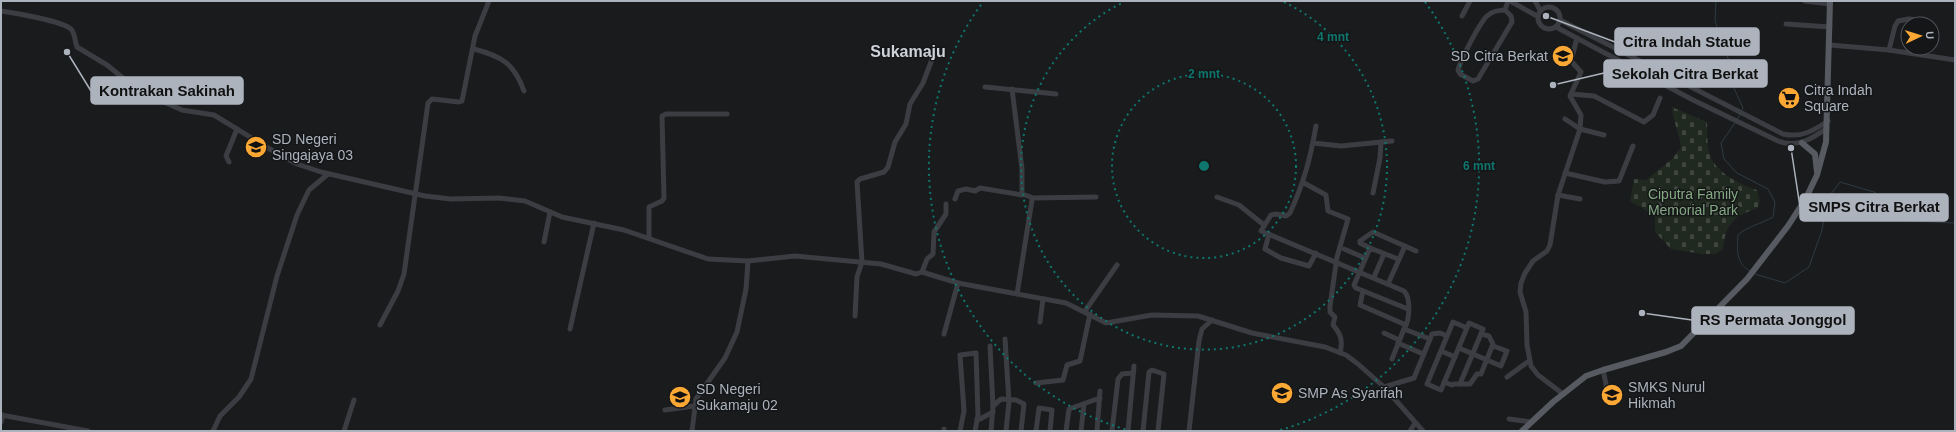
<svg xmlns="http://www.w3.org/2000/svg" width="1956" height="432" font-family="Arial,sans-serif">
<style>
.cemetery{fill:url(#cemetery-stones)}
.lines{fill:none;stroke-linecap:round;stroke-linejoin:round}
.stream{stroke:#2f3b42;stroke-width:1}
.minor{stroke:#3b3d42;stroke-width:5}
.major{stroke:#575a61;stroke-width:6}
.ring{fill:none;stroke:#0f766e;stroke-width:2;stroke-dasharray:2 4}
.labels{text-anchor:middle;stroke-width:3;stroke-linejoin:round;paint-order:stroke}
.poi-label{font-size:14px;fill:#acb3bd;stroke:#151618;text-anchor:start}
.park-label{font-size:14px;fill:#84a983;stroke:#151618}
.quarter-label{font-size:16px;font-weight:bold;fill:#ced2d9;stroke:#151618}
.centre{fill:#0f766e;stroke:#151618;stroke-width:2}
.ring-label{font-size:12px;text-anchor:middle;font-weight:bold;fill:#0f766e;stroke:#151618;stroke-width:3;stroke-linejoin:round;paint-order:stroke}
.leader{fill:none;stroke:#acb3bd;stroke-width:1.5}
.callout-dot{fill:#acb3bd;stroke:#151618;stroke-width:1.5}
.callout{fill:#acb3bd;stroke:#acb3bd;stroke-width:1.5}
.callout-label{font-size:15px;text-anchor:middle;font-weight:bold;fill:#111}
</style>
<defs>
<pattern id="cemetery-stones" width="16" height="16" patternUnits="userSpaceOnUse"><rect width="16" height="16" fill="#202920"/><path d="M2 7V4a2 2 0 0 1 4 0v3zM10 15v-3a2 2 0 0 1 4 0v3z" fill="#3e463e"/></pattern>
</defs>
<rect width="100%" height="100%" fill="#1a1b1d"/>
<!-- cemetery -->
<path class="cemetery" d="M 1672,107 L 1707,122 C 1708,134 1706,150 1712,160 C 1722,176 1740,184 1757,190 L 1760,201 L 1758,208 C 1734,216 1726,223 1723,249 L 1716,254 L 1702,254 L 1671,249 L 1655,232 L 1655,217 L 1641,207 L 1630,202 L 1634,179 L 1646,180 L 1673,158 L 1681,147 C 1679,133 1673,121 1672,107 Z"/>
<g class="lines">
<!-- stream -->
<g class="stream">
<polyline points="1716,1 1715,21 1729,61 1733,86 1743,108 1741,111"/>
<polyline points="1737,120 1740,114"/>
<path d="M 1735,123 L 1721,143 L 1724,159 L 1737,173 L 1768,189 L 1775,202 L 1773,217 C 1761,224 1748,226 1738,235 C 1737,250 1736,264 1750,271"/>
<polyline points="1755,274 1785,283 1809,267 1822,230 1827,199 1840,182 1874,192 1911,221 1955,223"/>
</g>
<!-- minor -->
<g class="minor">
<polyline points="1510,1 1537,16"/>
<polyline points="1535,1 1540,10"/>
<polyline points="1805,1 1830,4"/>
<circle cx="1549" cy="18" r="11"/>
<path d="M 1505,10 C 1499,10 1491,12 1487,16 C 1479,24 1461,59 1458,70 L 1460,74 L 1473,81 L 1478,79 L 1512,22 L 1511,16 L 1505,10 L 1508,1"/>
<path d="M 1,11 C 15,13 62,21 71,29 C 75,33 75,42 77,47 L 107,65 L 134,87 L 150,96 L 182,110 L 214,115 L 278,154 L 297,164 L 321,172 L 425,196 L 451,199 L 499,198 L 525,201 L 562,217 L 624,230 L 708,259 L 748,261 L 795,256 L 881,264 L 916,274 L 922,272 L 958,283 L 1066,303 L 1106,323 L 1152,315 L 1198,316 L 1252,333 L 1325,347 L 1346,355 L 1358,364 L 1384,387 L 1423,431"/>
<polyline points="1462,16 1470,1"/>
<path d="M 1560,20 L 1783,134 C 1801,138 1813,131 1828,121"/>
<polyline points="1786,24 1830,27"/>
<path d="M 1556,27 L 1693,100 L 1778,141 C 1797,148 1812,139 1827,128"/>
<polyline points="1830,45 1889,50 1955,60"/>
<path d="M 474,49 C 501,56 514,63 524,91"/>
<polyline points="1889,50 1895,26 1898,21 1909,19 1923,21"/>
<polyline points="985,87 1056,94"/>
<polyline points="1012,89 1022,169 1022,194 1031,197 1032,200 1017,294"/>
<polyline points="1571,94 1594,96 1644,122 1653,115 1660,98"/>
<polyline points="1565,119 1580,129 1604,135"/>
<path d="M 1316,126 C 1310,160 1304,182 1290,213 L 1286,216 L 1276,214 L 1271,215 L 1261,231 L 1404,291 C 1411,298 1410,320 1404,329 L 1430,339"/>
<polyline points="1313,143 1341,146 1392,141"/>
<polyline points="229,162 226,156 237,129"/>
<polyline points="1565,173 1605,182 1619,181 1633,146"/>
<path d="M 1304,183 L 1326,195 L 1328,211 L 1348,219 L 1337,257 L 1330,306 L 1330,312 L 1335,317 L 1333,325 C 1341,334 1343,341 1340,353"/>
<polyline points="1373,193 1380,158 1381,142"/>
<polyline points="1558,195 1580,199"/>
<polyline points="1217,197 1239,205 1264,225"/>
<polyline points="1032,198 1096,197"/>
<polyline points="955,199 958,191 966,189 975,191 980,188 1022,195"/>
<polyline points="1269,234 1265,249 1281,258 1309,266 1316,253"/>
<polyline points="649,238 649,207 662,201 664,198 662,116 666,114 727,114"/>
<polyline points="544,242 550,212"/>
<polyline points="1370,248 1360,243 1360,241 1373,232 1416,251"/>
<polyline points="1344,249 1365,258"/>
<polyline points="1398,259 1370,248 1354,285 1356,288 1408,309"/>
<polyline points="922,272 927,259 933,254 934,232 946,214 946,204"/>
<polyline points="1374,277 1384,254"/>
<polyline points="1388,284 1405,246"/>
<polyline points="1363,291 1360,305 1406,325"/>
<polyline points="1085,311 1117,265"/>
<polyline points="855,316 857,277 862,262 857,182 860,179 884,172 888,167 895,142 906,124 910,104 923,83 934,54"/>
<polyline points="1040,322 1043,299"/>
<polyline points="380,325 398,291 404,274 428,103 432,99 459,102 462,101 475,36 489,1"/>
<polyline points="570,329 594,223"/>
<polyline points="1384,333 1399,340"/>
<polyline points="944,334 958,283"/>
<polyline points="1005,339 1009,402 1006,431"/>
<polyline points="1398,343 1423,354"/>
<polyline points="990,346 993,406 991,431"/>
<polyline points="1459,348 1501,366 1507,351 1493,346"/>
<polyline points="1441,351 1455,357"/>
<polyline points="1392,359 1404,329"/>
<polyline points="1603,370 1606,384 1606,399"/>
<polyline points="1507,377 1529,361"/>
<polyline points="1444,382 1452,385 1454,384 1470,384 1477,374 1481,374 1493,344 1489,336 1481,334"/>
<polyline points="1036,383 1063,380 1067,365 1080,361 1090,314"/>
<polyline points="1460,384 1483,329 1469,323 1441,390 1427,384 1453,322 1467,328"/>
<polyline points="1384,387 1414,378 1432,334 1440,333 1447,336"/>
<polyline points="1563,394 1538,375 1531,366 1527,345 1526,312 1520,292 1521,283 1525,273 1533,261 1547,251 1550,245 1558,195 1580,129 1581,115 1570,96 1581,72 1571,61 1577,38"/>
<polyline points="993,406 1001,399 1016,400 1024,404 1021,431"/>
<polyline points="665,410 694,406"/>
<polyline points="1,415 88,431"/>
<polyline points="977,419 980,419 993,412"/>
<polyline points="1509,419 1531,422"/>
<polyline points="1,422 3,415"/>
<polyline points="213,431 220,416 239,397 251,379 277,276 297,215 309,190 328,174"/>
<polyline points="344,431 354,400"/>
<polyline points="692,431 696,399 725,358 737,332 746,289 748,261"/>
<polyline points="944,431 944,429"/>
<polyline points="960,431 964,411 960,355 976,353 978,416 975,431"/>
<polyline points="1036,431 1039,408 1052,410 1050,431"/>
<polyline points="1066,431 1069,409 1100,398"/>
<polyline points="1081,431 1084,404"/>
<polyline points="1097,431 1100,391"/>
<polyline points="1112,431 1118,379 1122,374 1133,373"/>
<polyline points="1128,431 1134,366"/>
<polyline points="1143,431 1149,372 1152,370 1164,374 1158,431"/>
<polyline points="1189,431 1199,341 1202,329 1212,320"/>
<polyline points="1410,431 1415,423"/>
</g>
<!-- major -->
<g class="major">
<polyline points="1802,143 1815,154 1817,172"/>
<polyline points="1522,431 1553,402 1586,376 1603,370 1666,352 1681,346 1747,279 1788,226 1806,198 1817,175 1826,142 1830,1"/>
</g>
</g>
<!-- distance rings -->
<g class="ring">
<circle cx="1204" cy="166" r="92"/>
<path d="M1284 2A183 183 0 1 1 1124 2"/>
<path d="M1131 431A275 275 0 0 1 983 2M1425 2A275 275 0 0 1 1277 431"/>
</g>
<!-- icons -->
<defs>
<g id="school-disc" transform="scale(1.15)"><circle r="9.5" fill="#fca834" stroke="#151618"/><path d="M0-5L7-2L0 1L-7-2ZM-4 1L0 2.5L4 1V4Q0 6-4 4Z" fill="#111"/></g>
<g id="supermarket-disc" transform="scale(1.15)"><circle r="9.5" fill="#fca834" stroke="#151618"/><path d="M-6-5.5h2.5l.6 2H6L4.5 2H-2.5L-4.4-4H-6ZM-1.5 3.2a1.3 1.3 0 1 0 .1 0ZM3 3.2a1.3 1.3 0 1 0 .1 0Z" fill="#111"/></g>
</defs>
<g fill-rule="evenodd">
<use href="#school-disc" x="1563" y="56"/>
<use href="#supermarket-disc" x="1789" y="98"/>
<use href="#school-disc" x="256" y="147"/>
<use href="#school-disc" x="1282" y="393"/>
<use href="#school-disc" x="1612" y="395"/>
<use href="#school-disc" x="680" y="397"/>
</g>
<g class="labels">
<!-- poi labels -->
<g class="poi-label">
<text x="1548" y="61" text-anchor="end">SD Citra Berkat</text>
<text x="1804" y="95">Citra Indah<tspan x="1804" dy="16">Square</tspan></text>
<text x="272" y="144">SD Negeri<tspan x="272" dy="16">Singajaya 03</tspan></text>
<text x="1628" y="392">SMKS Nurul<tspan x="1628" dy="16">Hikmah</tspan></text>
<text x="696" y="394">SD Negeri<tspan x="696" dy="16">Sukamaju 02</tspan></text>
<text x="1298" y="398">SMP As Syarifah</text>
</g>
<!-- park labels -->
<g class="park-label">
<text x="1693" y="199">Ciputra Family<tspan x="1693" dy="16">Memorial Park</tspan></text>
</g>
<!-- quarter labels -->
<g class="quarter-label">
<text x="908" y="57">Sukamaju</text>
</g>
</g>
<circle cx="1204" cy="166" r="6" class="centre"/>
<g class="ring-label">
<text x="1333" y="41">4 mnt</text>
<text x="1204" y="78">2 mnt</text>
<text x="1479" y="170">6 mnt</text>
</g>
<!-- callouts -->
<path class="leader" d="M1546 16L1615 42M1553 85L1604 73M67 52L91 91M1791 148L1800 207M1642 313L1692 320"/>
<g class="callout-dot">
<circle cx="1546" cy="16" r="4"/>
<circle cx="1553" cy="85" r="4"/>
<circle cx="67" cy="52" r="4"/>
<circle cx="1791" cy="148" r="4"/>
<circle cx="1642" cy="313" r="4"/>
</g>
<g class="callout">
<rect x="1615" y="28" width="144" height="27" rx="4"/>
<rect x="1604" y="60" width="163" height="27" rx="4"/>
<rect x="91" y="77" width="152" height="27" rx="4"/>
<rect x="1800" y="194" width="148" height="27" rx="4"/>
<rect x="1692" y="307" width="162" height="27" rx="4"/>
</g>
<g class="callout-label">
<text x="1687" y="47">Citra Indah Statue</text>
<text x="1685" y="79">Sekolah Citra Berkat</text>
<text x="167" y="96">Kontrakan Sakinah</text>
<text x="1874" y="212">SMPS Citra Berkat</text>
<text x="1773" y="325">RS Permata Jonggol</text>
</g>
<!-- border -->
<rect width="1956" height="432" fill="none" stroke="#acb3bd" stroke-width="4"/>
<!-- north arrow -->
<g transform="translate(1920 36) rotate(86)"><circle r="19" fill="#151618" stroke="#51555a"/>
<path d="M0-3L7 15L0 10L-7 15Z" fill="#fca834"/>
<text y="-6" font-size="11" font-weight="bold" text-anchor="middle" fill="#acb3bd">U</text>
</g>
</svg>
